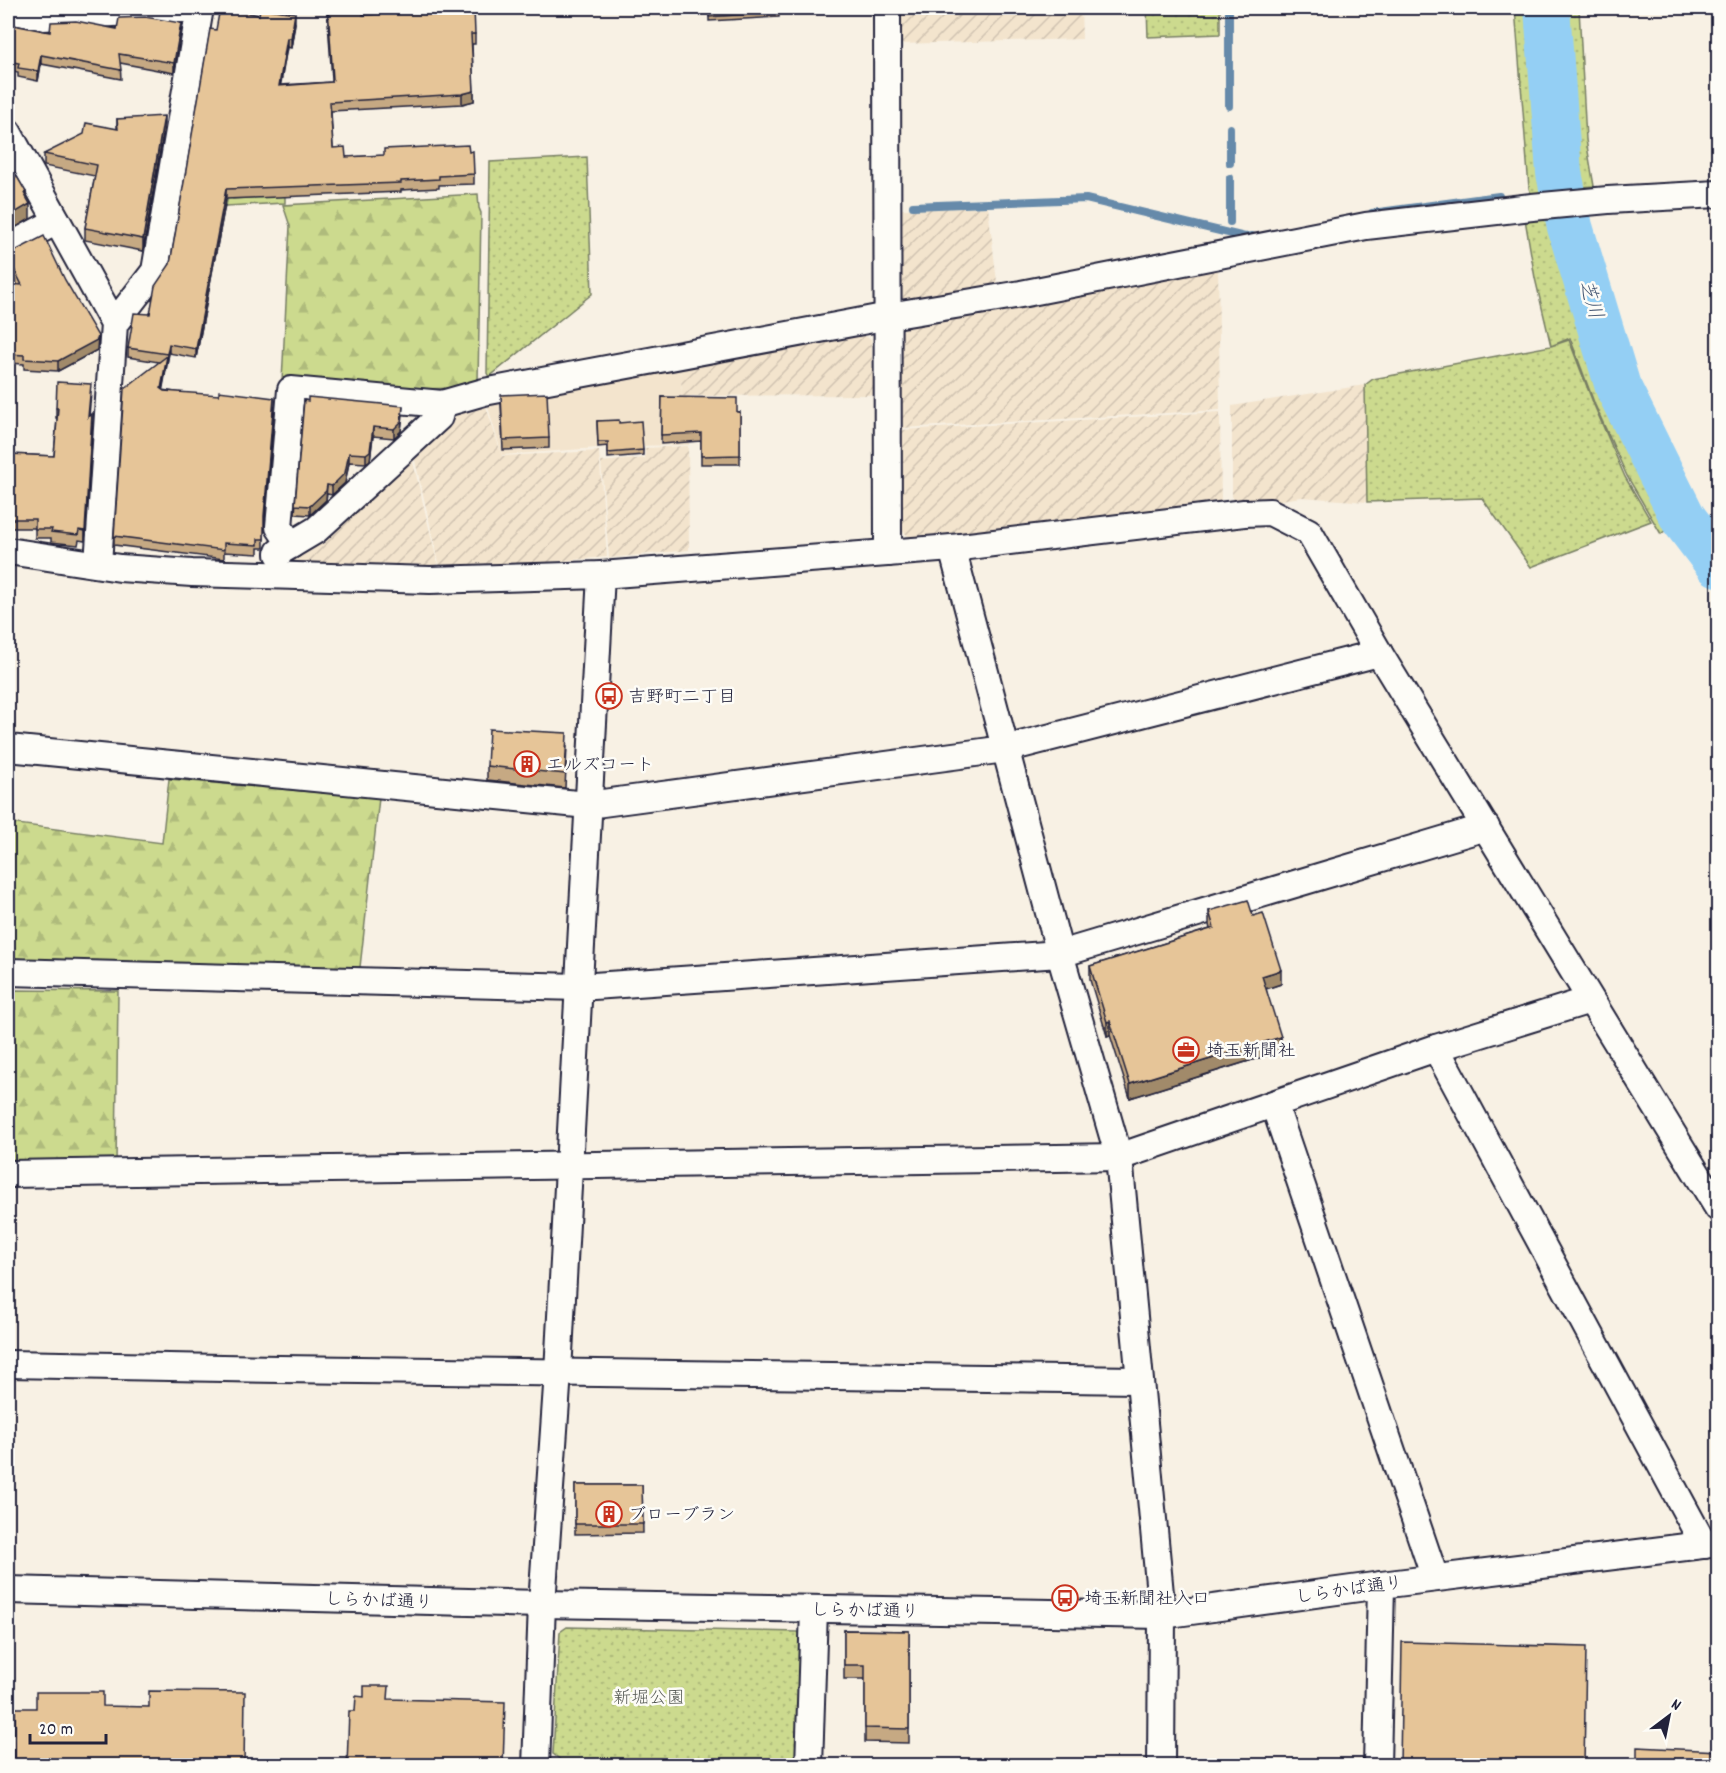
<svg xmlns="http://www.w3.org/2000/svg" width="1726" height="1773" font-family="Dekko,'Klee One',sans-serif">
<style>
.built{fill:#f3e4cd}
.industrial{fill:url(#industrial-furrows)}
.grass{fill:url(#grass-dots);stroke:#777e64;stroke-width:1.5}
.forest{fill:url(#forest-firs);stroke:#777e64;stroke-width:1.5}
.garden{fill:#ccda8e;stroke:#777e64;stroke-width:1.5}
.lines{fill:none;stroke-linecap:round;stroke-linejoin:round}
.stream{stroke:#668aaa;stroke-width:8}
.river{stroke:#94cff4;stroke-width:46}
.minor-casing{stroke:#22223b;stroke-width:30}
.minor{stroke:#fdfcf7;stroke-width:26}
.wall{fill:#c6a983;stroke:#22223b;stroke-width:1.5}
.shaded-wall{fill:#a18a6a;stroke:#22223b;stroke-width:1.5}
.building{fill:#e6c598;stroke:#22223b;stroke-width:1.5}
.labels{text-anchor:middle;stroke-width:5;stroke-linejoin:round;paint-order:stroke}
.poi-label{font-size:18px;fill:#22223b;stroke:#fdfcf7;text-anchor:start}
.street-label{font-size:18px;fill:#22223b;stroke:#fdfcf7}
.park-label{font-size:18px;fill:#555954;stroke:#fdfcf7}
.water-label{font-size:20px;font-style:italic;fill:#445672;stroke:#fdfcf7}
</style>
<defs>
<pattern id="industrial-furrows" width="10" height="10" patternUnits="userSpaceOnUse" patternTransform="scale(1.5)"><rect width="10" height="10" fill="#f3e4cd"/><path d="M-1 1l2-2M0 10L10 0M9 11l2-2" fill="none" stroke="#d0c3b1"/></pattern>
<pattern id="grass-dots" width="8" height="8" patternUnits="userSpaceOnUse" patternTransform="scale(1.5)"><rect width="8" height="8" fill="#ccda8e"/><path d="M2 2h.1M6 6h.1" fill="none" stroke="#afbb7b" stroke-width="1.8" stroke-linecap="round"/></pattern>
<pattern id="forest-firs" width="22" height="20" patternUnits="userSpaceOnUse" patternTransform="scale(1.5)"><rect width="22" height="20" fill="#ccda8e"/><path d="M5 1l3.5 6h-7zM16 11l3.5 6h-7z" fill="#afbb7b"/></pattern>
</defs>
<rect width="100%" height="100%" fill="#f8f1e4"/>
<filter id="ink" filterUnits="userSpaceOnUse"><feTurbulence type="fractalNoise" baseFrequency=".0167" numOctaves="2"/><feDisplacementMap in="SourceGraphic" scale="12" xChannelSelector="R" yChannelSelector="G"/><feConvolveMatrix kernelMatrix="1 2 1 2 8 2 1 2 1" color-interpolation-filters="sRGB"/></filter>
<g filter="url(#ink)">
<!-- built -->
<polygon class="built" points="680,361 682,396 690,396 689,445 624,446 502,455 486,400"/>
<!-- industrial -->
<g class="industrial">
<polygon points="900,8 1081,8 1082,39 899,44"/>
<polygon points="988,207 998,290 907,304 900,299 901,209"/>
<polygon points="1218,264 1220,410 902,428 900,333 909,323"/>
<polygon points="862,335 871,339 874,395 682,396 680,361"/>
<polygon points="1365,385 1367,502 1302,497 1232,507 1232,406"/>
<polygon points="485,403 502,456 599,451 607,557 441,571 413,452 459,413"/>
<polygon points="1220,412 1221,511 1053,530 911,538 901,530 902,430"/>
<polygon points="688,446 689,550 609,558 601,462 645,458 645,448"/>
<polygon points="411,454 439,569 285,564"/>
</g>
<!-- grass -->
<g class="grass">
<polygon points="1147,8 1220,8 1220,34 1148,37"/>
<polygon points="1515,8 1544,8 1555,173 1568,244 1588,321 1610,385 1647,473 1677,520 1661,534 1627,476 1595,405 1570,338 1551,346 1569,340 1594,405 1625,477 1651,521 1531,567 1482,498 1367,502 1365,385 1373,379 1551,346 1535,278 1525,219 1537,217 1529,188"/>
<polygon points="1551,8 1579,8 1586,140 1594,186 1567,188 1564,171"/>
<polygon points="587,157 592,294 489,377 487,373 490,162"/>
<polygon points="567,1627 798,1632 807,1639 803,1765 593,1766 562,1761 553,1754 560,1632"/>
</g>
<!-- forest -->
<g class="forest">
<polygon points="478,194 479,208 481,213 478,382 471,388 409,389 282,381 290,226 283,205"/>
<polygon points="169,779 379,798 360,967 8,964 10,823 162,843"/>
<polygon points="10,990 118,991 116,1167 8,1165"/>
</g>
<!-- garden -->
<polygon class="garden" points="231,178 233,199 275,196 285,191 285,203 226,206"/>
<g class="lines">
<!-- stream -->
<g class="stream">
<polyline points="1229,106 1229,8"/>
<polyline points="1230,163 1230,128"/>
<polyline points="913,206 1086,199 1245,237 1252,236"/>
<polyline points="1372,213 1499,196"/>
<polyline points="1230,222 1230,178"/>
</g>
<!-- river -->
<polyline class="river" points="1547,8 1559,173 1570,227 1618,387 1683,518 1718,564"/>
<!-- minor casing -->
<g class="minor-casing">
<g id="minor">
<polyline points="887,8 888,553"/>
<polyline points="8,19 200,8"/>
<polyline points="8,132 114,324 98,564"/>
<polyline points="8,247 57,221"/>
<polyline points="114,324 155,271 200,8"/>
<polyline points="291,545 279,527 291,390 442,404 484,392 889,316 1021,294 1366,226 1532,207 1608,200 1718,194"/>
<polyline points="952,548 1060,954 1119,1157 1162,1615 1161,1766"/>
<polyline points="8,551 120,568 192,573 430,580 601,575 952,548 1244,513 1270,512 1309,532 1379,653 1718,1208"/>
<polyline points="279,554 279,552 316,530 439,417 442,404"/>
<polyline points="8,748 588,805 1005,749 1379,653"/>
<polyline points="8,972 579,987 1060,954 1486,827"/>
<polyline points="1436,1048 1704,1545"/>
<polyline points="1274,1104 1435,1578"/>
<polyline points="8,1174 1119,1157 1436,1048 1590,1000"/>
<polyline points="8,1364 280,1369 1139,1380"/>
<polyline points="8,1590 542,1604 1162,1615 1381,1585 1718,1543"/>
<polyline points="536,1766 542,1604 558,1372 601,575"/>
<polyline points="809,1766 814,1609"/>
<polyline points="1377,1766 1381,1585"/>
</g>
</g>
<!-- minor -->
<use href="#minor" class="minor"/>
</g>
<!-- wall -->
<g class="wall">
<polygon points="327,8 363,8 363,15 475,34 475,44 472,44 474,101 462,104 331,111 333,148 346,157 469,152 474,174 474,184 439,185 439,188 401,190 401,192 226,199 196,358 169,353 162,390 274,407 264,526 264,548 258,548 258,554 224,552 224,559 114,545 114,536 159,362 128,357 128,348 150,314 170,264 216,30 295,23 291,48 287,47 280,85 332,82 332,80"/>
<polygon points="709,8 779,8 779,17 709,21"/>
<polygon points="8,24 50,32 117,29 181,33 174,73 120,63 121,79 41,64 38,81 18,77 18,72 8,70"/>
<polygon points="117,119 164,128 143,251 85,240 85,228 95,176 44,166 44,154 117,129"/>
<polygon points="8,252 97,350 58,371 24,369 24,364 8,363 8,284 17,285 8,266"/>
<polygon points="91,393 89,416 92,423 85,541 79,540 78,545 51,542 51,538 35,538 35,528 8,528 8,454 54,456 57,418 56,418 56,408"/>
<polygon points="662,397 740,412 740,464 701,464 701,441 661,444"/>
<polygon points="304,400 403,415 401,431 394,438 373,436 370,460 366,463 349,462 345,483 332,495 327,494 326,500 310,515 295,514"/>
<polygon points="501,404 549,438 549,448 503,450"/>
<polygon points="597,421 619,423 643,450 643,455 608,458 608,446 598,447"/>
<polygon points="567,747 565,788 487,780 487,766"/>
<polygon points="1209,911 1253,916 1281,984 1266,989 1281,1051 1130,1098 1110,1035 1107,1036 1090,980 1090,966 1210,929 1209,925"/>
<polygon points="575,1485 642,1485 643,1533 575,1534"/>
<polygon points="844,1630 909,1631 909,1743 865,1742 865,1679 844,1679"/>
</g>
<!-- shaded-wall -->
<g class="shaded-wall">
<polygon points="295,13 295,23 291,48 291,38"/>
<polygon points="181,23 181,33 174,73 174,63"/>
<polygon points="287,38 287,47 279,95 279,86"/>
<polygon points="41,55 41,64 38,81 38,71"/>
<polygon points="474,91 474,101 462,104 462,94"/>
<polygon points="164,116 164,128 143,251 143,239"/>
<polygon points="226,189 226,199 196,358 196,349"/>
<polygon points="26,192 26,206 30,204 30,219 8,232 8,217 24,193"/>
<polygon points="98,336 97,350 58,371 58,361"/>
<polygon points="169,344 169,353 167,364 167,354"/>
<polygon points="167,356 167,365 161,398 161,389"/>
<polygon points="274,398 274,407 264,526 264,516"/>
<polygon points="403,406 401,431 394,438 394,429"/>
<polygon points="92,413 92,423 85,541 85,531"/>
<polygon points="373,427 373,436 370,460 366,463 366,454"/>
<polygon points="349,453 349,462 345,483 332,495 332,486"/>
<polygon points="327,485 326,500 310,515 310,506"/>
<polygon points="1281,970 1281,984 1262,990 1262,976"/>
<polygon points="1110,1021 1110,1035 1107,1036 1107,1022"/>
<polygon points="1281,1037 1281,1051 1130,1098 1130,1084"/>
</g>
<!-- building -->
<g class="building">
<polygon points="220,8 225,8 259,15 260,8 295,13 291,38 287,38 279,86 332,82 333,79 328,8 363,8 363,15 449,10 448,8 474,8 475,34 471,34 474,91 462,94 330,102 333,148 345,147 346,157 384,155 384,149 468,145 469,152 473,151 474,174 439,176 439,179 401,181 401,183 226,189 196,349 169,344 167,354 128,348 134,313 150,314 155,286 170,264 210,29 216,30"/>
<polygon points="709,8 779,8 779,12 709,17"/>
<polygon points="145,17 181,23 174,63 119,54 121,70 41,55 38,71 18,68 19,63 8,61 8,24 50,32 51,22 76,21 117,29 119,18"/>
<polygon points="164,116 143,239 85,228 97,165 44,154 84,134 86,123 118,129 117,119"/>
<polygon points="8,161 9,163 26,192 24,193 30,204 8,217"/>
<polygon points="44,236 65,280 98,336 97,340 58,361 24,359 24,355 8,354 8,284 22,285 8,257 8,252 15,251"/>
<polygon points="167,356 161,389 164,391 219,395 219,391 274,398 264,516 264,539 258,539 258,545 224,543 224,550 114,536 124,389"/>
<polygon points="57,382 91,384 88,417 92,413 85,531 79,530 78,535 51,532 52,529 35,529 35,519 8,519 8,454 54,456 58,408 56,408"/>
<polygon points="547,393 549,438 503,440 501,395"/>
<polygon points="308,397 403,406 401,422 394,429 373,427 370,451 366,454 349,453 345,473 332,486 327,485 326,491 310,506 295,505 304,400 308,401"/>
<polygon points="662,397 737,398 737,412 740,412 740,455 701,456 701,433 661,435"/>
<polygon points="619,420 619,423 641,421 643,450 608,453 608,442 598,442 597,421"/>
<polygon points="489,729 567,733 565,774 487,766"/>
<polygon points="1248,900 1253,916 1263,913 1281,970 1262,976 1281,1037 1130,1084 1110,1021 1107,1022 1090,966 1214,928 1209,911"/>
<polygon points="575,1485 642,1485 643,1524 575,1524"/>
<polygon points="844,1630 909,1631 909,1729 865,1728 865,1665 844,1665"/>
<polygon points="1402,1642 1586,1647 1584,1766 1400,1766"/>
<polygon points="364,1686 389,1686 388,1699 505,1702 503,1766 347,1766 349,1711 355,1711 356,1696 364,1697"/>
<polygon points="149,1691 245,1692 244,1766 15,1766 15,1708 36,1708 36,1692 103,1692 103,1706 149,1707"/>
<polygon points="1637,1747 1719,1751 1719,1766 1637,1766"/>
</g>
</g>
<!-- icons -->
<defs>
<g id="bus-ring" transform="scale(1.35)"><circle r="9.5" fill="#fdfcf7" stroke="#c8321e" stroke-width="1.5"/><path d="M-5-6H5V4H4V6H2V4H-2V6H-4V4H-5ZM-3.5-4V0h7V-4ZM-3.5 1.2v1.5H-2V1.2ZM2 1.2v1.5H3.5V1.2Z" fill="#c8321e"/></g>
<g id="building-ring" transform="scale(1.35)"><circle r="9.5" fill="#fdfcf7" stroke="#c8321e" stroke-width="1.5"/><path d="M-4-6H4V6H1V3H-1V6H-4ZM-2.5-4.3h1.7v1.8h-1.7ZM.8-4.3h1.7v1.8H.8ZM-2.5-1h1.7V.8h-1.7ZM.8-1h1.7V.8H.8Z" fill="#c8321e"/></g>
<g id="office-ring" transform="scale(1.35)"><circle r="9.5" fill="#fdfcf7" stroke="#c8321e" stroke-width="1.5"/><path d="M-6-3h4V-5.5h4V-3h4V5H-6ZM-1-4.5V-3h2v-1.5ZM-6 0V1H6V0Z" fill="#c8321e"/></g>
</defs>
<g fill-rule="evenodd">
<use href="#bus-ring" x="609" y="696"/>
<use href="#building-ring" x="527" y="764"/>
<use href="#office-ring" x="1186" y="1050"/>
<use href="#building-ring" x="609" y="1514"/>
<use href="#bus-ring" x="1065" y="1598"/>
</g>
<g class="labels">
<!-- poi labels -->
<g class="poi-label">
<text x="628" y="702">吉野町二丁目</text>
<text x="546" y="770">エルズコート</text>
<text x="1206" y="1056">埼玉新聞社</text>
<text x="628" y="1520">ブローブラン</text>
<text x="1084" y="1604">埼玉新聞社入口</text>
</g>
<!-- street labels -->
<g class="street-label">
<text transform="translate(1349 1589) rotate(-8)" y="6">しらかば通り</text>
<text transform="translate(379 1600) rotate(2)" y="6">しらかば通り</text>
<text transform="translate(865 1610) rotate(1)" y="6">しらかば通り</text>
</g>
<!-- park labels -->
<g class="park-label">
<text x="649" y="1703">新堀公園</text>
</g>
<!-- water labels -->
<g class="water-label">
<text transform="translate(1592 299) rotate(73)" y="7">芝川</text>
</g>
</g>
<!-- margin -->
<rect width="1726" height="1773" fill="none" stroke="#fdfcf7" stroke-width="30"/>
<rect x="15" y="15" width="1696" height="1743" fill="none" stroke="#22223b" stroke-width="2" filter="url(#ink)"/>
<!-- north arrow -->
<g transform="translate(1669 1716) rotate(32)" stroke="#fdfcf7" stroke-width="4.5" paint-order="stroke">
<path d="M0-4.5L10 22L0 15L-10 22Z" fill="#22223b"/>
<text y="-9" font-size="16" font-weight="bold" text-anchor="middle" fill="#22223b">N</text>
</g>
<!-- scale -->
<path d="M30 1734v9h76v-9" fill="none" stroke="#22223b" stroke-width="3"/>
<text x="39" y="1734" font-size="18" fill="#22223b" stroke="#fdfcf7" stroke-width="4.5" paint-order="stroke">20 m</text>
</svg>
